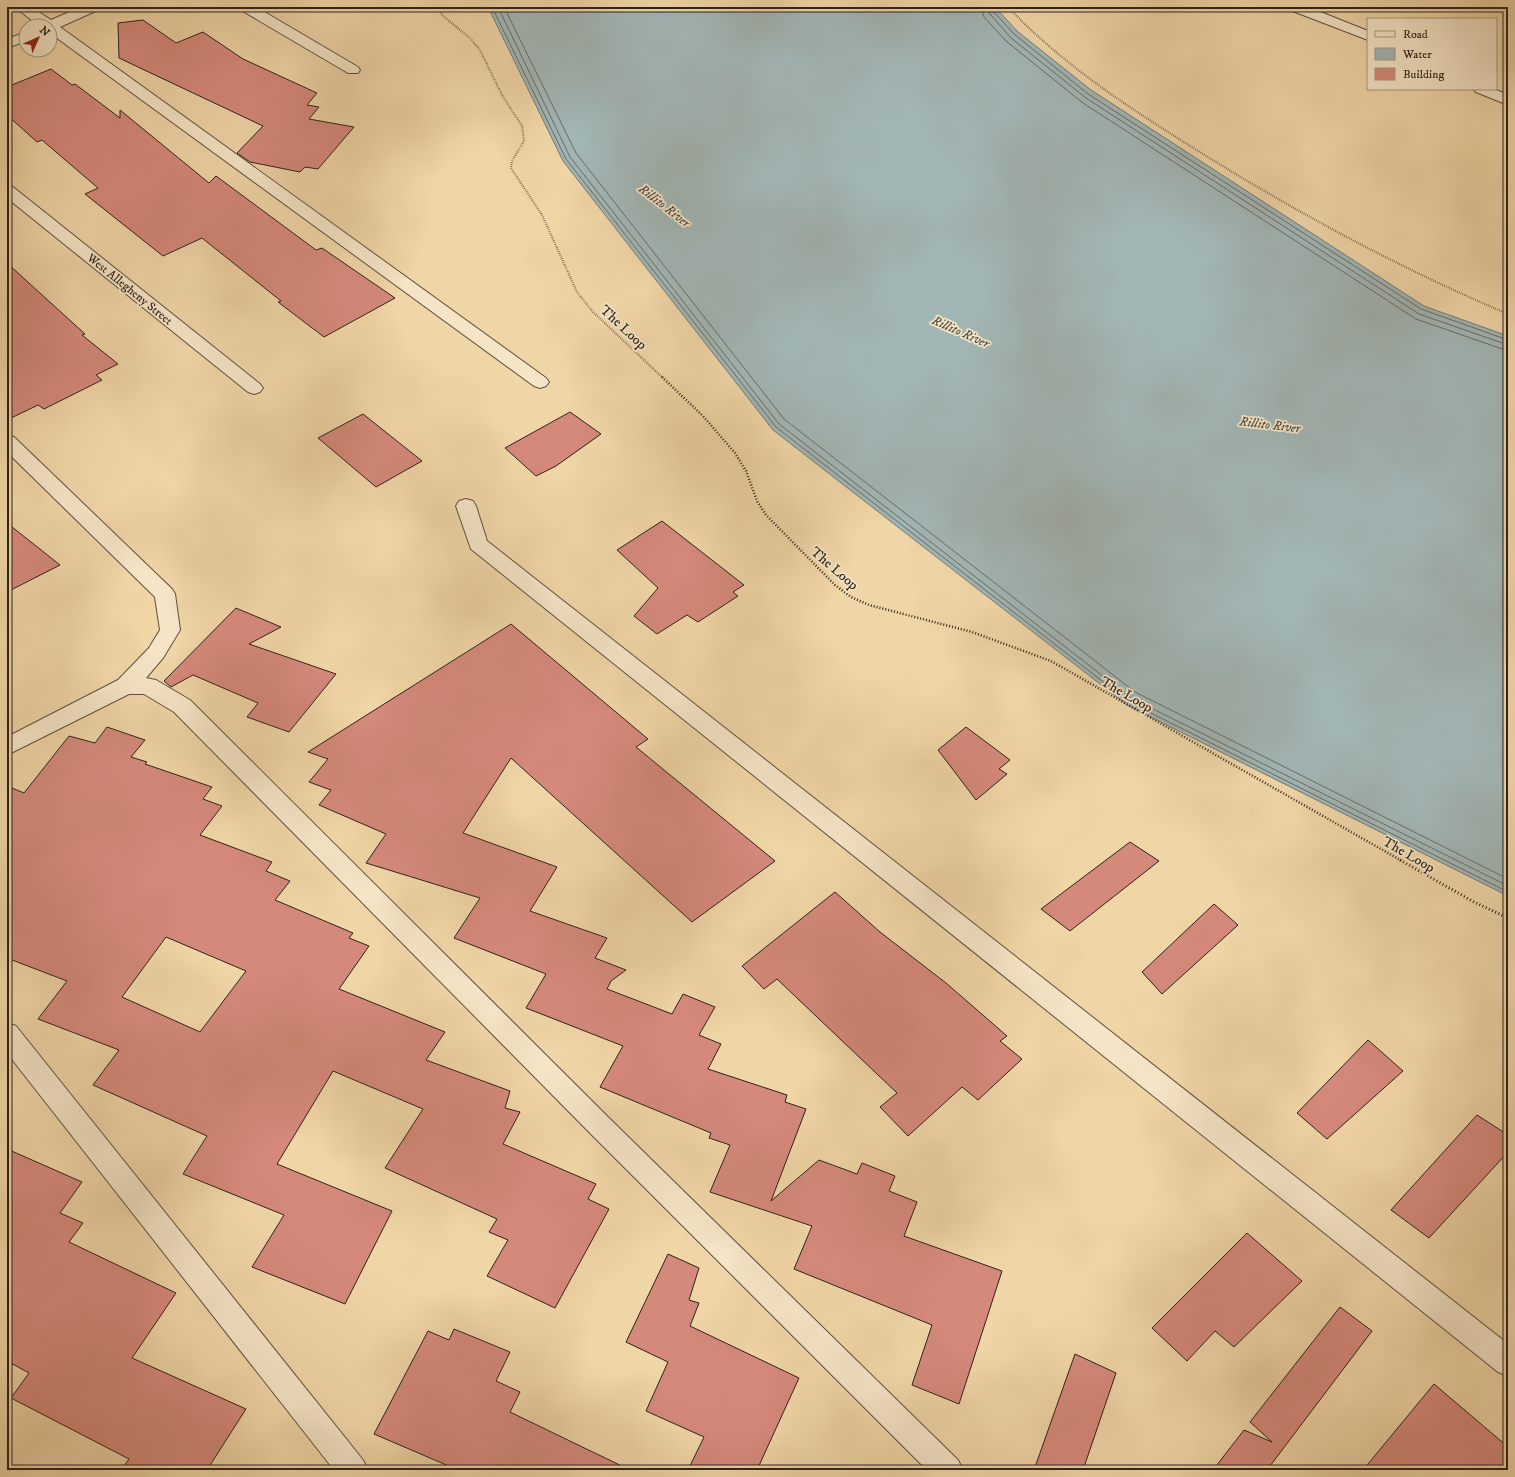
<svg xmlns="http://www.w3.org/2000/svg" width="1515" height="1477" font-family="'IM FELL DW Pica',serif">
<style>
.water{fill:#a1b5b4;stroke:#737b76}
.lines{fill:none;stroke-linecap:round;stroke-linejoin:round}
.shore{stroke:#676c66;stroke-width:1}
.building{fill:#d5897b;stroke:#2d2318;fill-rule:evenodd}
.minor-casing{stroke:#5e503c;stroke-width:2}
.path-far2{stroke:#2d2318;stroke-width:2;stroke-dasharray:0.5 1.5;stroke-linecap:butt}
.path-far1{stroke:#2d2318;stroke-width:2.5;stroke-dasharray:1 2;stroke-linecap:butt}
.path{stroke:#2d2318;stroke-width:3;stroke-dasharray:1 2.5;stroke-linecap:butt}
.minor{fill:#f5e4c6;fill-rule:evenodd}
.labels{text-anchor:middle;stroke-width:3.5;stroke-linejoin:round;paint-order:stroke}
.far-street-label{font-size:12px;fill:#2d2318;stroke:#f5e4c6}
.far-water-label{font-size:13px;font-style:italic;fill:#504f47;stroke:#f5e4c6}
.street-label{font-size:14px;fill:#2d2318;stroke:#f5e4c6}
</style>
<rect width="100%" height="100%" fill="#f0d5a7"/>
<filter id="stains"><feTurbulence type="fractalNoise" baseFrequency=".005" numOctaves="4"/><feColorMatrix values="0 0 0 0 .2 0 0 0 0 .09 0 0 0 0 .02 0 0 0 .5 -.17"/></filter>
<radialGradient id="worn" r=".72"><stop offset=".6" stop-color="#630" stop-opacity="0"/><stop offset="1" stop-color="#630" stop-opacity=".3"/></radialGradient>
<!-- water -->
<polygon class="water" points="488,7 995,7 1017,31 1091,90 1424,306 1508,336 1508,896 1127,705 773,430 563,161"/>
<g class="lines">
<!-- shore -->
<g class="shore">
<polyline points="492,7 566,159 776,427 1129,702 1508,892"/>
<polyline points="498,7 570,157 779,424 1131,698 1508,886"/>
<polyline points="504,7 576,153 784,419 1135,692 1508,879"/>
<polyline points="981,7 984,17 1006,41 1083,103 1416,319 1508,351"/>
<polyline points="987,7 990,14 1011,38 1086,98 1419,314 1508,345"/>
<polyline points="992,7 993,11 1014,34 1088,94 1421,309 1508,340"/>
</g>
</g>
<!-- building -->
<g class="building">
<polygon points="143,20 176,43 203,32 243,59 317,93 307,105 319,107 309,119 354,127 318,169 305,167 300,172 250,162 237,153 263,126 119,58 118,23"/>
<polygon points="51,69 72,85 75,84 120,118 120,110 209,183 216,176 316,250 322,248 395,298 324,337 278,302 281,301 202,238 163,256 85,194 98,188 42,140 37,142 7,115 7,87"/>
<polygon points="7,263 85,334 82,335 118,364 96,375 102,380 44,409 38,405 7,420"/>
<polygon points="570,412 601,434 556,466 536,476 505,448"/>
<polygon points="363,414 422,461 376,487 318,438"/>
<polygon points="662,521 744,585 733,592 738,596 698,622 687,615 657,634 634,616 658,588 617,550"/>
<polygon points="7,523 60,565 7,592"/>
<polygon points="236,608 281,627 249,644 336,674 289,732 247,717 258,703 193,675 171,687 164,681"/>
<polygon points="511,624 648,739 636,747 775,861 692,922 511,758 463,833 557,867 530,911 607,938 595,958 626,970 611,981 607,989 672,1014 683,994 715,1007 699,1035 721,1044 708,1069 787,1095 785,1102 806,1109 771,1201 819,1160 857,1174 862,1163 895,1176 889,1191 917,1202 904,1236 1002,1271 959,1404 912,1385 932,1325 794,1269 812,1226 710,1192 730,1145 709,1138 711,1133 600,1087 623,1046 526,1008 546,974 454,938 480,898 366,863 386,834 319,805 331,790 309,782 328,759 308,752"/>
<path d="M 107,727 L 145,740 L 131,757 L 147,762 L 145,764 L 212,787 L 203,799 L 222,806 L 200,835 L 272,862 L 266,871 L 290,881 L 275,900 L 353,933 L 349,938 L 369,946 L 339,989 L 445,1032 L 426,1060 L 510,1091 L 505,1108 L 520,1112 L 503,1144 L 596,1184 L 588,1199 L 609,1209 L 555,1308 L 487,1276 L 508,1240 L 489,1232 L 497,1219 L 385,1168 L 423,1109 L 333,1071 L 277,1164 L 392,1211 L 345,1304 L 252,1267 L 284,1215 L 183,1174 L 207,1136 L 93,1085 L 119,1050 L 38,1019 L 67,981 L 7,958 L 7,786 L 24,793 L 69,736 L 95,743 ZM 166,937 L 246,971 L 200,1032 L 122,997 Z"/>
<polygon points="966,727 1010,760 999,769 1007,774 976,800 938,750"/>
<polygon points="1130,842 1159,861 1070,931 1041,909"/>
<polygon points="835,892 880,932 946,983 1007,1036 1000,1041 1022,1059 978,1100 962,1087 908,1136 880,1107 897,1093 777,979 764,989 742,966"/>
<polygon points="1214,904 1238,925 1162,994 1142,972"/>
<polygon points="1368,1040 1403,1071 1327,1139 1297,1113"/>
<polygon points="1477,1115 1508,1135 1508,1152 1429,1238 1391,1210"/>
<polygon points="7,1149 82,1182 60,1213 83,1223 69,1242 176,1293 132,1358 246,1409 207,1470 121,1470 129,1459 11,1398 29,1373 7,1361"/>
<polygon points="1247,1233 1302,1281 1234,1347 1215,1331 1187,1361 1152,1328"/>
<polygon points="668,1254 699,1268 689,1300 699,1303 690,1326 799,1378 757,1470 688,1470 704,1437 646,1411 668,1362 626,1342"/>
<polygon points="1340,1307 1372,1331 1267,1470 1213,1470 1244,1430 1272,1442 1250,1422"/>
<polygon points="454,1329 510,1352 496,1381 520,1392 510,1412 630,1470 458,1470 374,1434 428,1331 449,1340"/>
<polygon points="1075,1354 1116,1373 1083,1470 1034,1470"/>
<polygon points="1434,1384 1508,1447 1508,1470 1363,1470"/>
</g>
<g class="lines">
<!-- minor casing -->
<g class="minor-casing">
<g id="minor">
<polygon points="15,7 31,7 51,20 81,7 100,7 98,10 60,27 546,378 549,382 546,386 540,388 534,386 50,33 50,26 39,26"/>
<polygon points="239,7 256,7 358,67 360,70 358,73 348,73 241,10"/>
<polygon points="1288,7 1308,7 1368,31 1368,40 1290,10"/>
<polygon points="26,32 26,41 7,48 7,39"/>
<polygon points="1473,89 1494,89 1508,95 1508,105 1476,92"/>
<polygon points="7,185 13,187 260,384 263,388 260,392 254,394 248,392 7,198"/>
<polygon points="7,435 14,437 172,589 175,594 180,630 163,658 146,678 156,680 190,700 608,1117 958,1460 963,1470 927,1470 590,1133 174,712 144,694 129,694 7,755 7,737 118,680 149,648 160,630 155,597 7,452"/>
<polygon points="466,499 473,501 476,506 487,541 1508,1344 1508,1376 1498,1372 471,549 456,506 459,501"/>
<polygon points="7,1023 16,1026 363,1460 368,1470 334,1470 7,1053"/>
</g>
</g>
<!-- path-far2 -->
<g class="path-far2">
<polyline points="437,7 443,16 470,38 480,50 502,95 522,126 524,141 512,161 511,168 542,215 577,292 593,312 663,378"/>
<path d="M 1008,7 C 1063,65 1128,107 1195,149 C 1296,212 1399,268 1508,314"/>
</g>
<!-- path-far1 -->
<polyline class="path-far1" points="662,377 703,416 735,453 746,471 757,501 766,515 835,585 851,597 869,605 972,632 1051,661 1402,861"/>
<!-- path -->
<polyline class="path" points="1400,860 1474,902 1508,918"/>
<!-- minor -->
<use href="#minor" class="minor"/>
</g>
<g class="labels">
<!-- far-street labels -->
<g class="far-street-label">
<text transform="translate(130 289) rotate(39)" y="4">West Allegheny Street</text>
</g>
<!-- far-water labels -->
<g class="far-water-label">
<text transform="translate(665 205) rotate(38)" y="5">Rillito River</text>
<text transform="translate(961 331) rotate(24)" y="5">Rillito River</text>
<text transform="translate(1270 424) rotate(7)" y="5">Rillito River</text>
</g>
<!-- street labels -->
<g class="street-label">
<text transform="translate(624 327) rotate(43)" y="5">The Loop</text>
<text transform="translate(835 568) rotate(41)" y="5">The Loop</text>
<text transform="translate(1127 694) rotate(30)" y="5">The Loop</text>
<text transform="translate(1409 854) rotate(30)" y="5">The Loop</text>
</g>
</g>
<!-- margin -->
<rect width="1515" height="1477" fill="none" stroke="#f0d5a7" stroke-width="24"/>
<rect x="8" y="8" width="1499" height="1461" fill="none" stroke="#2d2318" stroke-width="2"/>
<rect x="12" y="12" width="1491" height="1453" fill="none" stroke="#2d2318"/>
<!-- legend -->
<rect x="1367" y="18" width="130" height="72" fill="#f5e4c6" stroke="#a59780"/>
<rect x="1375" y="31" width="20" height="6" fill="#f5e4c6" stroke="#a59780"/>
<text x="1403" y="38" font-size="12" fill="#2d2318">Road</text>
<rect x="1375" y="48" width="20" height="12" fill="#a1b5b4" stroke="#a59780"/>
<text x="1403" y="58" font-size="12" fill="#2d2318">Water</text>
<rect x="1375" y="68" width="20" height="12" fill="#d5897b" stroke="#a59780"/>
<text x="1403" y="78" font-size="12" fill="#2d2318">Building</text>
<!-- north arrow -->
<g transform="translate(38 38) rotate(45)"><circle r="19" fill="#f5e4c6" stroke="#a59780"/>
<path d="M0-3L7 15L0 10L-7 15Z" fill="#8f2418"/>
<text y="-6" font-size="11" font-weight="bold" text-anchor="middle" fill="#2d2318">N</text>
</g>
<rect width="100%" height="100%" filter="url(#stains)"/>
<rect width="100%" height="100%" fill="url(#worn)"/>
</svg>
